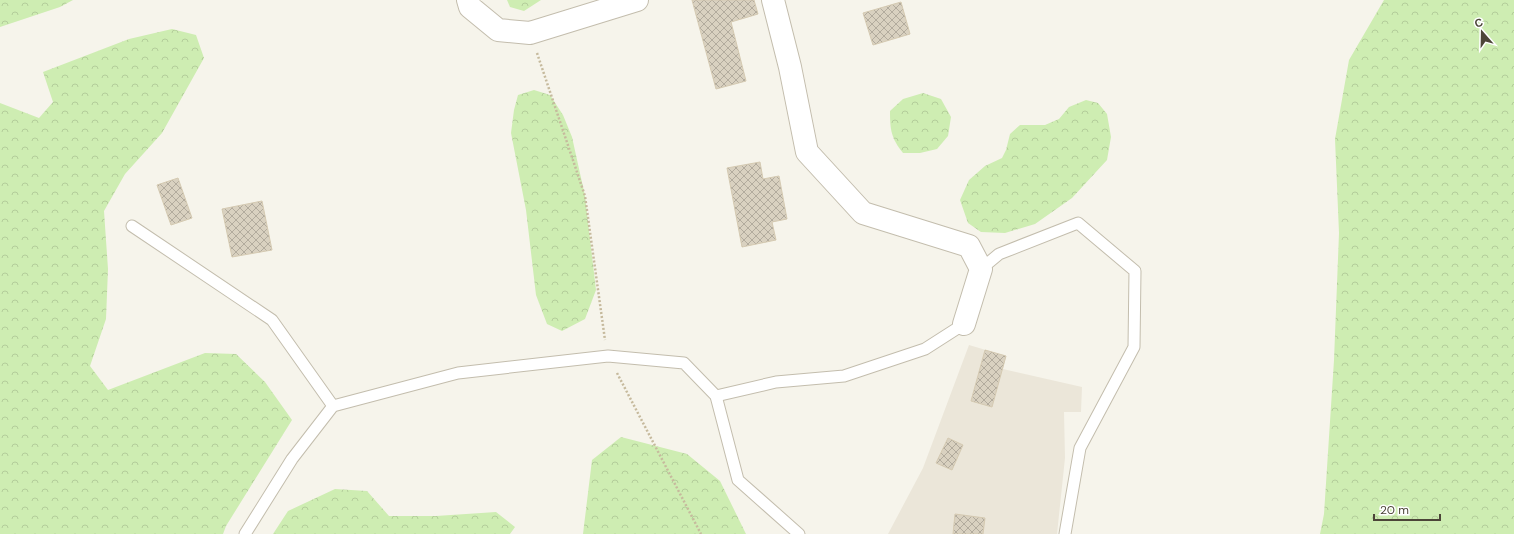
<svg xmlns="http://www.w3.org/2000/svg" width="1514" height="534" font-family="'DM Sans',sans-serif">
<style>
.residential{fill:#ebe6d9}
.forest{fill:url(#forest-crowns)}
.building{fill:url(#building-cross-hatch);stroke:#d5cab2}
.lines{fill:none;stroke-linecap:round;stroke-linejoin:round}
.lane-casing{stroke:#c3bdad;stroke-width:13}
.street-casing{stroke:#c3bdad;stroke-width:24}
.path{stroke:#c6ba9d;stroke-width:2.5;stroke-dasharray:2 2;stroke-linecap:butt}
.lane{stroke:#fff;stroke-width:11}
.street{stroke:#fff;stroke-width:22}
</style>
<defs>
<pattern id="forest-crowns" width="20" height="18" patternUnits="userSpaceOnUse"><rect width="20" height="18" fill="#ceedb2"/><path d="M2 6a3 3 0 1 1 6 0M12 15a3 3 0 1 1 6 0" fill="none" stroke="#b3cd9a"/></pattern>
<pattern id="building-cross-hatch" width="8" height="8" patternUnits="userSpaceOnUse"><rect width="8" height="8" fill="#d9d1c0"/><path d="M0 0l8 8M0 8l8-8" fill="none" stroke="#b2ab9d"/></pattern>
</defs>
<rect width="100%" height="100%" fill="#f6f4eb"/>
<!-- residential -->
<polygon class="residential" points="969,345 1006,356 1003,369 1082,387 1081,412 1064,412 1065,458 1057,534 888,534 923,468"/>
<!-- forest -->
<g class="forest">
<polygon points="0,0 73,0 60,7 0,27"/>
<polygon points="507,0 541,0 524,11 510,7"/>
<polygon points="1384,0 1514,0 1514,534 1320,534 1324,514 1334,360 1339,233 1335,139 1349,60"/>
<polygon points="172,29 196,35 204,58 162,133 125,174 104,211 108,269 106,319 90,366 108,390 205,353 236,354 265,382 292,420 226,526 223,534 0,534 0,103 39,118 53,102 43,72 129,39"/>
<polygon points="534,90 550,95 563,115 572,137 585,196 596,290 585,319 562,331 547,324 536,295 526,210 511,133 514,110 518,95"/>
<path d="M 923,93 L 941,99 L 951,117 L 948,136 L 937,149 L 920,153 L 903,153 C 891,138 890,130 890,111 L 903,99 Z"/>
<polygon points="1086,100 1098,103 1107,114 1111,137 1107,160 1072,198 1035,224 1005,233 981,232 968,223 960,200 969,180 985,166 1002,158 1006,150 1010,134 1020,125 1045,125 1059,119 1069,107"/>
<polygon points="621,437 687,454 720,481 746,534 583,534 592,460"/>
<polygon points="335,489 367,491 389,516 436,516 496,512 515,527 510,534 273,534 288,511"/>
</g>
<!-- building -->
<g class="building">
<polygon points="692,0 754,0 758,14 731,22 746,81 716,89"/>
<polygon points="901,2 910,34 873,45 863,13"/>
<polygon points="760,162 763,179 779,176 787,219 772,222 776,240 742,247 727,168"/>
<polygon points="178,178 192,218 171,225 157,185"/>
<polygon points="262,201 272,250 232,257 222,209"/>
<polygon points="985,350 1006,356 992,407 971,401"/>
<polygon points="948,438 963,445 952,470 936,463"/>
<polygon points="955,514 985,518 983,534 953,534"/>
</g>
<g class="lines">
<!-- lane casing -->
<g class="lane-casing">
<g id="lane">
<polyline points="132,226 272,320 333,406"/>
<polyline points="981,269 999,254 1078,223 1135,271 1134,347 1080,448 1065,534"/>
<polyline points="716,396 776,382 844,376 925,349 964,324"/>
<polyline points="245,534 292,459 333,406 458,373 608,356 684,363 716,396 738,480 799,534"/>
</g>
</g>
<!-- street casing -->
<g class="street-casing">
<g id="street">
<polyline points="468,0 470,7 498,30 530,33 637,0"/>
<polyline points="773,0 790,67 807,152 863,213 969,246 981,269 964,324"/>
</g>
</g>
<!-- path -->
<g class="path">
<polyline points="537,53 585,196 605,340"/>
<polyline points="617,373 701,534"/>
</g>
<!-- lane -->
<use href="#lane" class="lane"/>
<!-- street -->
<use href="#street" class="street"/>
</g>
<!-- north arrow -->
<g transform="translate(1482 32) rotate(340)" stroke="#ffffff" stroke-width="3" paint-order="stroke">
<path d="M0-3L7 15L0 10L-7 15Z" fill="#4c4538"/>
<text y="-6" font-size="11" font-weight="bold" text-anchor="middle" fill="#4c4538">С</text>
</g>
<!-- scale -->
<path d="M1374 514v6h66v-6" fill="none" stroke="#4c4538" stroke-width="2"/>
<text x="1380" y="514" font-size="12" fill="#4c4538" stroke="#ffffff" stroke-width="3" paint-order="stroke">20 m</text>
</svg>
